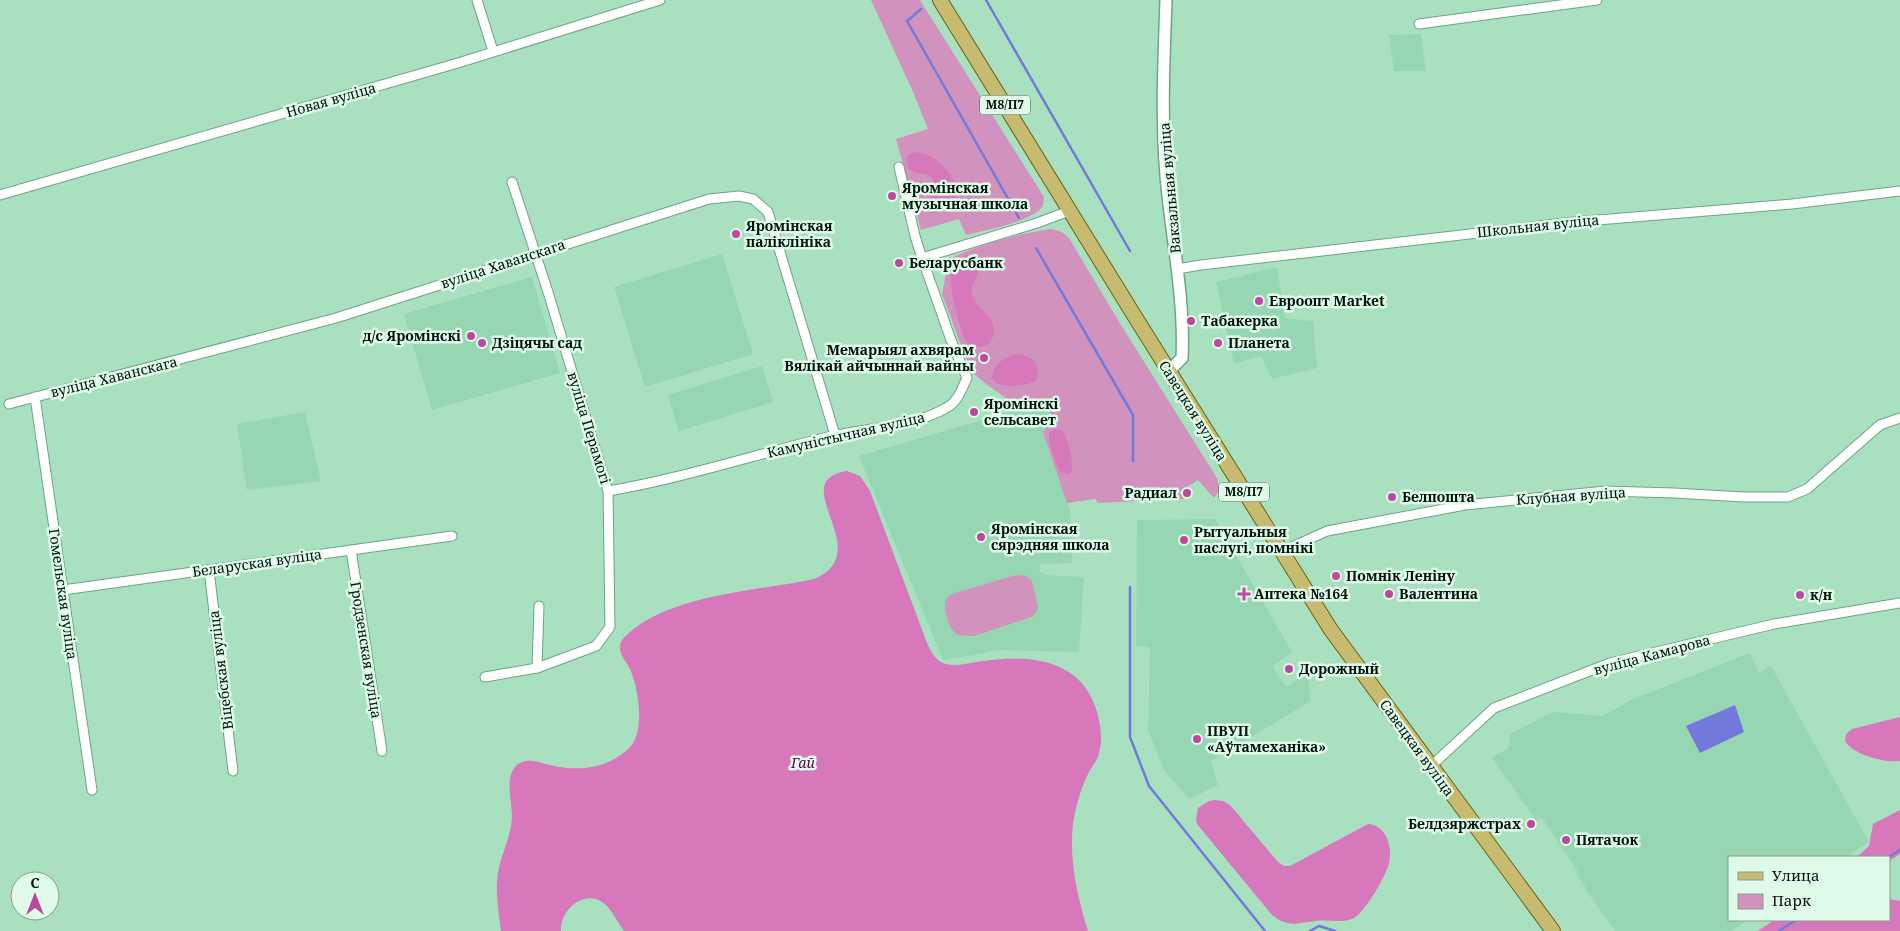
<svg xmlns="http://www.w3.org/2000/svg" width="1900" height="931" font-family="'Noto Serif',serif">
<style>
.built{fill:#97d6b2}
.green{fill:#d292be}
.forest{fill:#d778bc}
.water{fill:#7379da}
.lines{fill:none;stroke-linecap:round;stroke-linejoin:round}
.stream{stroke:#7379da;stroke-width:2.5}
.minor-casing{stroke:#6da485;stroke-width:11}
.tertiary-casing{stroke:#6da485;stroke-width:14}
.primary-casing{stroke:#69630f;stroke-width:16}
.minor{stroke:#fff;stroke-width:9}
.tertiary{stroke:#fff;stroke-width:11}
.primary{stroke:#c7bb71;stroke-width:14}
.poi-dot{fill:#bd48a0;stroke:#dffae9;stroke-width:2}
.labels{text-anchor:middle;stroke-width:5;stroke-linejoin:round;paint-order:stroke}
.shield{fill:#dffae9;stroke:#44594d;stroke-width:1}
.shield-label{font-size:12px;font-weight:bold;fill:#01140a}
.street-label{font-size:14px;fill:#01140a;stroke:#dffae9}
.poi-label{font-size:14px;font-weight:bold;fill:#01140a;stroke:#dffae9;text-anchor:start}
.park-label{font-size:14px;font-style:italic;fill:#590048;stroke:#dffae9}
</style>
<rect width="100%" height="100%" fill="#a9e1c0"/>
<!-- built -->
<g class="built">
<polygon points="1421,34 1426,71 1394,71 1389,35"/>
<polygon points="722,254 753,354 645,387 614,287"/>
<polygon points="1277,267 1285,318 1313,321 1317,368 1272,379 1261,356 1234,364 1216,282"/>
<polygon points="532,277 560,373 432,410 404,314"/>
<polygon points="762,366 773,402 679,431 668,395"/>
<polygon points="1043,402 1051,412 1051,422 1043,432 1070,511 1072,563 1040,564 1040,572 1045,575 1084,577 1079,652 1001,650 943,660 859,456"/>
<polygon points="305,412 321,481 247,490 237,424"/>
<polygon points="1215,519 1292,652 1272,666 1286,687 1307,674 1311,701 1211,761 1218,785 1189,799 1164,770 1148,730 1150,647 1136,646 1137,520"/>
<polygon points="1750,653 1759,673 1771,666 1869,842 1845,857 1729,857 1729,920 1748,920 1731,931 1615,931 1586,890 1586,888 1576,873 1578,872 1542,818 1536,820 1492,758 1508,748 1510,734 1552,712 1603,716 1633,699"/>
</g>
<!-- green -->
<g class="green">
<path d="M 871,0 L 920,0 L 1044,197 C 1044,198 1043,205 1043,205 C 1037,221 982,231 966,235 L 959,219 L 921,230 L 896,139 L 928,129 L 914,94 Z"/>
<path d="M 1051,229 L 1062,232 L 1069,238 L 1121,325 L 1217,478 L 1220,489 L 1214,498 L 1198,480 L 1179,492 L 1184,499 L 1098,503 L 1095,499 L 1067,503 L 1043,432 L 1051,422 L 1051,412 L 1043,402 L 1013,411 L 1010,401 L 986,384 L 974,374 L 965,356 L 942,294 L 949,259 C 980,244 1016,234 1051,229 Z"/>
<path d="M 1020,575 L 1026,576 L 1032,581 L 1038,607 L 1036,613 L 1031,617 L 974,636 L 957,635 C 948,627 943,611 946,599 L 952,594 L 1012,576 Z"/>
</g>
<!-- forest -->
<g class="forest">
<path d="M 914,152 C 935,153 957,173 956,196 C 951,205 943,214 931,213 L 927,207 C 928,196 937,190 933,179 C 926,171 915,176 908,168 L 907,156 Z"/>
<path d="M 966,255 L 971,255 L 979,264 C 981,277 970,282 972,293 C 974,308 994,314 994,331 C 994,346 977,353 967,342 C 960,334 949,287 951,276 C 953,267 958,260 966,255 Z"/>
<path d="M 1018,354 C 1033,355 1041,365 1036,380 C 1029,387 1004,387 996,383 L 992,378 C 992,365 1006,355 1018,354 Z"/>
<path d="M 1055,429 L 1062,430 C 1067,435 1075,465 1071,472 L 1068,474 L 1061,472 L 1058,469 L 1049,442 L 1049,433 Z"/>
<path d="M 847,471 L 860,476 L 870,491 L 927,643 C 931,651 934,659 943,663 C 956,668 971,662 984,661 C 1023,655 1072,658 1091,697 C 1099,712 1104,736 1099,753 C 1097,761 1093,765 1089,772 C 1081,787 1076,806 1073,823 C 1069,860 1077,896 1088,931 L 624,931 C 618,923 613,912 606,905 C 586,887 560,909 561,931 L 501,931 C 499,915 496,898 497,882 C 498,858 511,841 512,816 C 512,801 503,772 520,763 C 530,758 540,763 550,765 C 578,772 609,769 630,747 C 646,730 638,685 629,667 C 625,660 619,654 620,646 C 620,640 626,636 630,632 C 675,594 758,591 814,579 C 879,552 783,481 847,471 Z"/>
<path d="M 1900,717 L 1900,761 C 1885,763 1853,755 1845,741 L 1846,734 L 1852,729 Z"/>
<path d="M 1215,800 L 1223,801 L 1230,805 L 1278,862 L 1284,866 L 1290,866 L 1368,824 C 1386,825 1393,846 1389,863 C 1386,876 1365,912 1354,918 C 1342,924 1329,919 1316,921 C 1296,923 1289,928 1272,915 L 1197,824 L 1196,819 L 1198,808 L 1209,801 Z"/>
<polygon points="1900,810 1900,854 1889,861 1889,857 1857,857 1869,846 1873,824"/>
<polygon points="1889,899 1900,901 1900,931 1758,931 1774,920 1889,920"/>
</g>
<!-- water -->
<polygon class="water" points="1735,705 1744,732 1700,753 1686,726"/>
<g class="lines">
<!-- stream -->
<g class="stream">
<polyline points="986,0 1130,251"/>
<polyline points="921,9 907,21 1019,218"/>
<polyline points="1036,248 1133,415 1133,461"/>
<polyline points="1130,587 1130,737 1149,786 1265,931"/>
<polyline points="1889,857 1900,850"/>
<polyline points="1310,931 1319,926 1335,931"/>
<polyline points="1779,931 1796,920"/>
</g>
<!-- minor casing -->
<g class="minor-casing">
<g id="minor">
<polyline points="477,0 493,51"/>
<polyline points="1419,24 1597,0"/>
<polyline points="899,167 915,236 922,258"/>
<polyline points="512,182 548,292 608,491 610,627 596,646 537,668 539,606"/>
<polyline points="0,195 458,63 660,0"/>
<polyline points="1177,269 1201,265 1573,222 1792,204 1900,191"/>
<polyline points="35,397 92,790"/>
<polyline points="9,404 336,318 709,199 739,196 753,199 768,212 835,435"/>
<path d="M 608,491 C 684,478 757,454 832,436 C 870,427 911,428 946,408 C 958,402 961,390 967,378 L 951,340 L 922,258 L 1037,223 L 1069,211"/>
<polyline points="351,550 382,751"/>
<polyline points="1281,552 1327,531 1465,505 1606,491 1674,493 1744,497 1788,497 1807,489 1880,425 1900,418"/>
<polyline points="209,570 233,771"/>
<polyline points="63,590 452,536"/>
<polyline points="485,677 537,668"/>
<polyline points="1431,766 1494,708 1610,663 1774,624 1900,603"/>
</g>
</g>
<!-- tertiary casing -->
<g class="tertiary-casing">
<path id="tertiary" d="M 1166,0 C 1164,59 1161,117 1166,176 C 1171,236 1185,297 1182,358 L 1169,371"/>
</g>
<!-- primary casing -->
<g class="primary-casing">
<polyline id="primary" points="940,0 1132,312 1331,630 1553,931"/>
</g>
<!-- minor -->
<use href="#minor" class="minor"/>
<!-- tertiary -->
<use href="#tertiary" class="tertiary"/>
<!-- primary -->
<use href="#primary" class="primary"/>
</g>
<!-- markers -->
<g class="poi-dot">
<circle cx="892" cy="196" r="5"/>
<circle cx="736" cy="234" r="5"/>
<circle cx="899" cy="263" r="5"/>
<circle cx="1259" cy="301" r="5"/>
<circle cx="1191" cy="321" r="5"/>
<circle cx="471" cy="336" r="5"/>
<circle cx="482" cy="343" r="5"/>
<circle cx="1218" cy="343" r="5"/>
<circle cx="984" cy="358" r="5"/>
<circle cx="974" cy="412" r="5"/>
<circle cx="1187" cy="493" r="5"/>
<circle cx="1392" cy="497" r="5"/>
<circle cx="981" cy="537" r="5"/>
<circle cx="1184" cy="540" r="5"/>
<circle cx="1336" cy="576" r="5"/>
<path d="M1241.5 586.5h5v5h5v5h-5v5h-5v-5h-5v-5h5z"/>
<circle cx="1389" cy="594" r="5"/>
<circle cx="1800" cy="595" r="5"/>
<circle cx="1289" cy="669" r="5"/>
<circle cx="1197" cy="739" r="5"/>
<circle cx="1531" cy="824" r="5"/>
<circle cx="1566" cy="840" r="5"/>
</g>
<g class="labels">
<!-- shield labels -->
<g class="shield">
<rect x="980" y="95.5" width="50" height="19" rx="4"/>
<rect x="1219" y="482.5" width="50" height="19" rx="4"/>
</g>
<g class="shield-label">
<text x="1005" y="109">М8/П7</text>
<text x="1244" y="496">М8/П7</text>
</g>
<!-- street labels -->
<g class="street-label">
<text transform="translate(331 100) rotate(-16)" y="5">Новая вуліца</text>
<text transform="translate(1170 188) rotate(-95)" y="5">Вакзальная вуліца</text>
<text transform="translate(1538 226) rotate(-6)" y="5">Школьная вуліца</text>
<text transform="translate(503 264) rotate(-18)" y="5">вуліца Хаванскага</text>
<text transform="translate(114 377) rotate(-14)" y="5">вуліца Хаванскага</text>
<text transform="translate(1193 411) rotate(58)" y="5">Савецкая вуліца</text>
<text transform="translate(589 428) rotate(73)" y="5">вуліца Перамогі</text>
<text transform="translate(846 435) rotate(-13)" y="5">Камуністычная вуліца</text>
<text transform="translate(1571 496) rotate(-4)" y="5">Клубная вуліца</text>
<text transform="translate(257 563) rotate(-8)" y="5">Беларуская вуліца</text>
<text transform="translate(63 594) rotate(82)" y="5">Гомельская вуліца</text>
<text transform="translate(366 650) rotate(81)" y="5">Гродзенская вуліца</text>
<text transform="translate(1652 655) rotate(-15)" y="5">вуліца Камарова</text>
<text transform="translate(221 670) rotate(-97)" y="5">Віцебская вуліца</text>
<text transform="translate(1417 748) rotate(54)" y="5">Савецкая вуліца</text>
</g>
<!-- poi labels -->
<g class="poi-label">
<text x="902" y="193">Яромінская<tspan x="902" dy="16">музычная школа</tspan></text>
<text x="746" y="231">Яромінская<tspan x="746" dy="16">паліклініка</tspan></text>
<text x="909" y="268">Беларусбанк</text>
<text x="1269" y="306">Евроопт Market</text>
<text x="1201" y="326">Табакерка</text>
<text x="461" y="341" text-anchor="end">д/с Яромінскі</text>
<text x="492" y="348">Дзіцячы сад</text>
<text x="1228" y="348">Планета</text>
<text x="974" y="355" text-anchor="end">Мемарыял ахвярам<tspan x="974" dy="16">Вялікай айчыннай вайны</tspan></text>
<text x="984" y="409">Яромінскі<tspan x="984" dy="16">сельсавет</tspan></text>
<text x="1177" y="498" text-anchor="end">Радиал</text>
<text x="1402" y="502">Белпошта</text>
<text x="991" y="534">Яромінская<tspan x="991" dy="16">сярэдняя школа</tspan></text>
<text x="1194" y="537">Рытуальныя<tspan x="1194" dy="16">паслугі, помнікі</tspan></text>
<text x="1346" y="581">Помнік Леніну</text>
<text x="1254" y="599">Аптека №164</text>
<text x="1399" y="599">Валентина</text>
<text x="1810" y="600">к/н</text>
<text x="1299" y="674">Дорожный</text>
<text x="1207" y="736">ПВУП<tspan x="1207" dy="16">«Аўтамеханіка»</tspan></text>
<text x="1521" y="829" text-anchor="end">Белдзяржстрах</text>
<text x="1576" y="845">Пятачок</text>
</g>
<!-- park labels -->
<g class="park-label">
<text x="803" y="768">Гай</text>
</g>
</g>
<!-- legend -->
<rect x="1728" y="856" width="162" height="65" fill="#dffae9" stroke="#869e90"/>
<rect x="1738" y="872" width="25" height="8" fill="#c7bb71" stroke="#869e90"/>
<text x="1772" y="881" font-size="15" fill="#01140a">Улица</text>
<rect x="1738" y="894" width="25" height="15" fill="#d292be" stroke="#869e90"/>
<text x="1772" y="906" font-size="15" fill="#01140a">Парк</text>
<!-- north arrow -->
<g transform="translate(35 896)"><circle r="24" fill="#dffae9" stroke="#869e90"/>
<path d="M0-4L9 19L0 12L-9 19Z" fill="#bd48a0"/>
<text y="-8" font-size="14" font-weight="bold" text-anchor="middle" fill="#01140a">С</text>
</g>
</svg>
